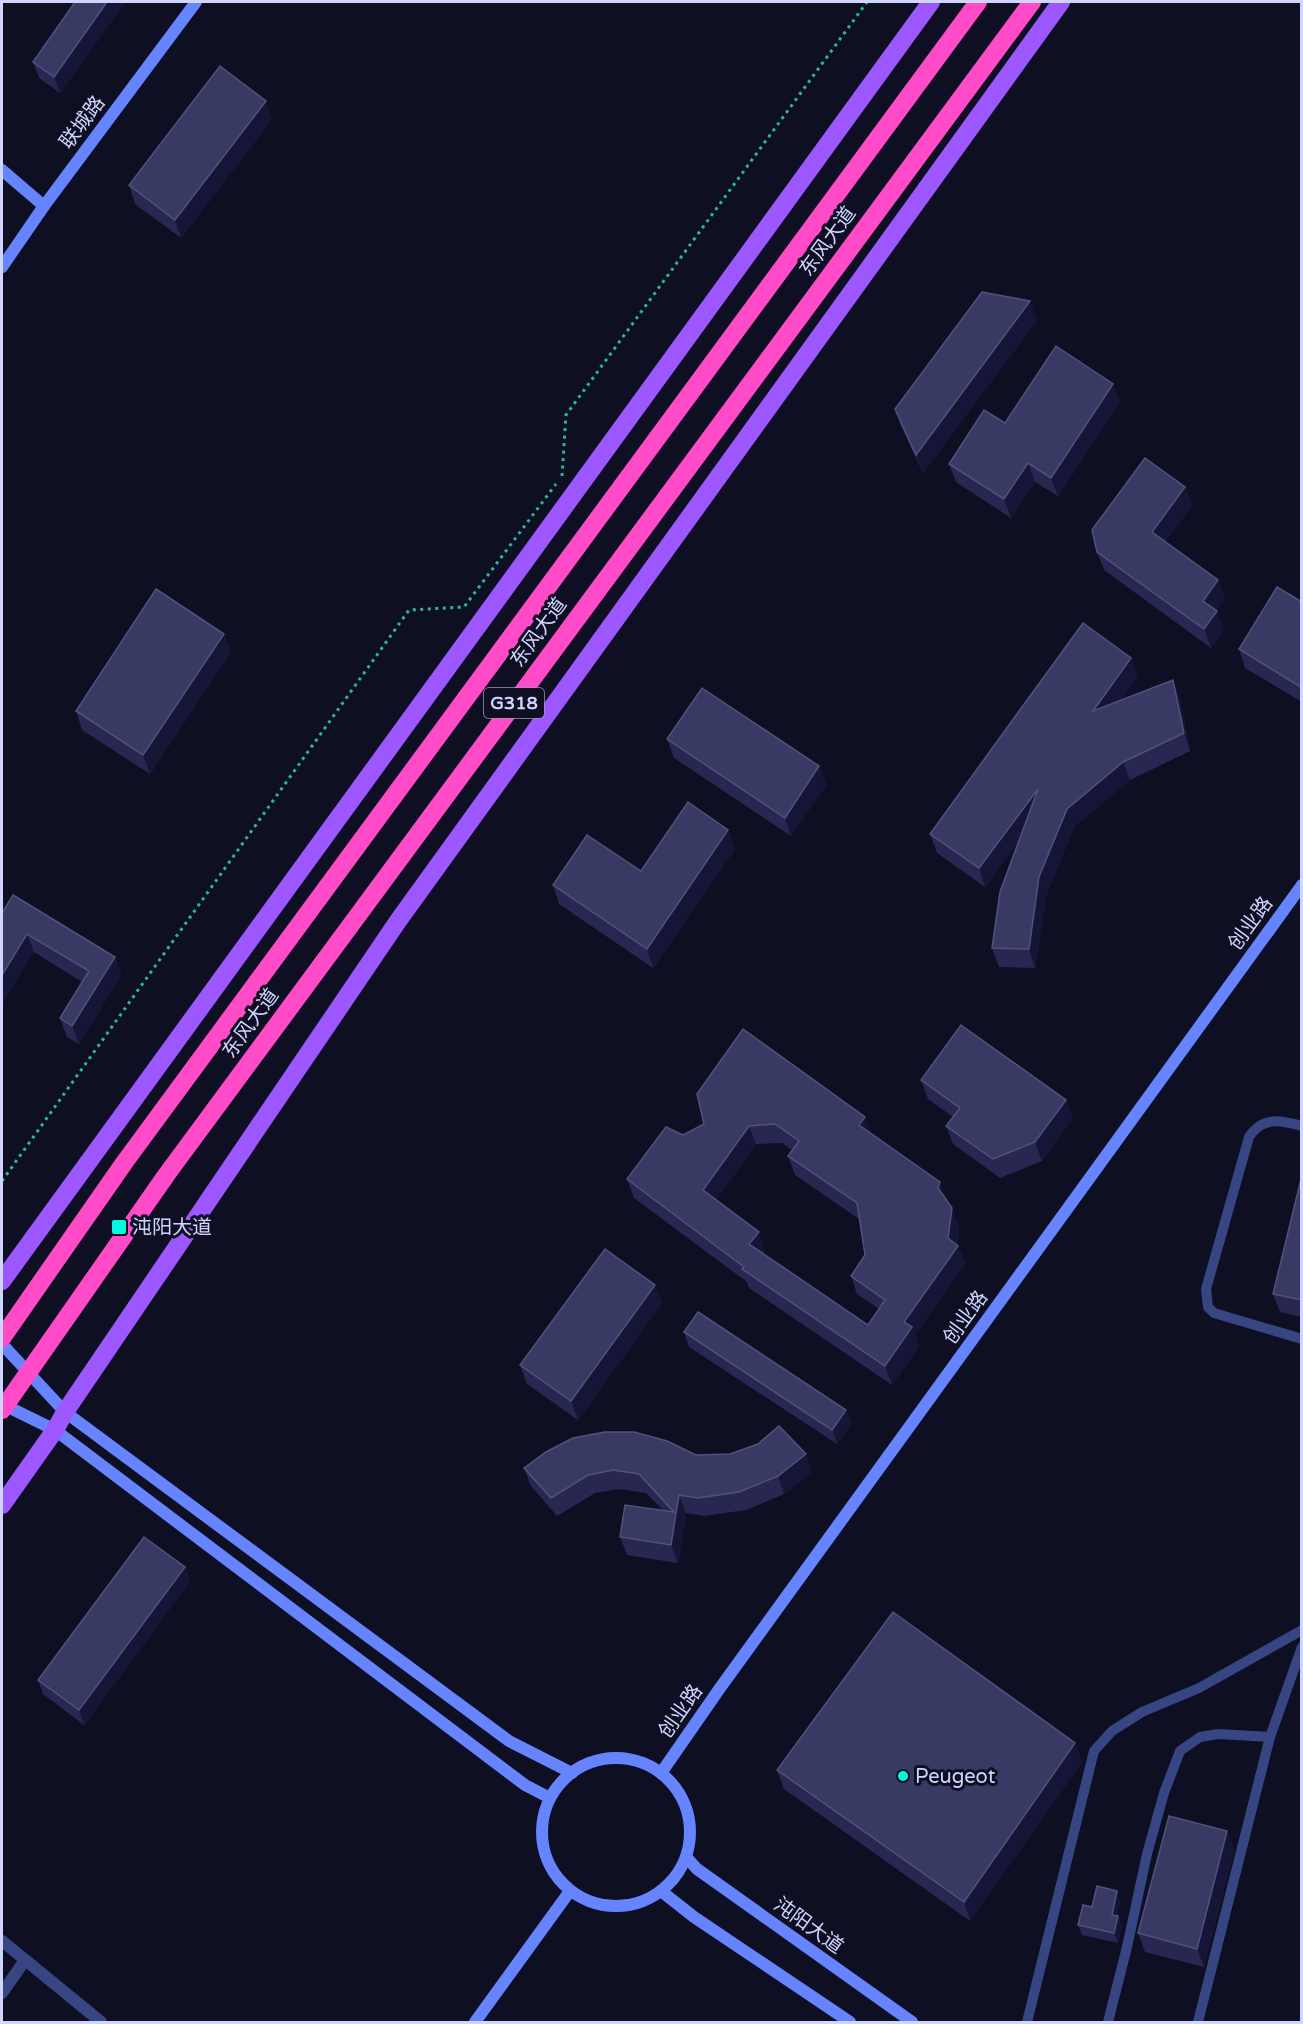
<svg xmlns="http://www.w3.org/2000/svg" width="1303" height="2024" font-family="'Varela Round','Noto Sans SC',sans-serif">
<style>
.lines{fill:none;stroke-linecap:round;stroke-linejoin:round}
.path{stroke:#2db690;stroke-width:3;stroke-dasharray:3 4.5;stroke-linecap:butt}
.lane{stroke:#384583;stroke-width:10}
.street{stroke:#384583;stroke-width:12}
.secondary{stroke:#6784ff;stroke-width:12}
.primary{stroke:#9c57ff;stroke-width:18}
.highway{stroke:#ff4bc8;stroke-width:18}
.highway-bridge{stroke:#ff4bc8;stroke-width:18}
.wall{fill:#272751;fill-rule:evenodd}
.shaded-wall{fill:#151637}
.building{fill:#393a64;stroke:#51527c;stroke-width:1.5;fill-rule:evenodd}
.poi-dot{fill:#00fbde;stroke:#0e0f23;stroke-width:2}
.labels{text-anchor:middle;stroke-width:6;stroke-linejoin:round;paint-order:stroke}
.shield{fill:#0e0f23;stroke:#969abd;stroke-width:1.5}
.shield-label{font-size:18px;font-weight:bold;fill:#d0d5ff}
.street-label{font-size:20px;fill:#d0d5ff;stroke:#0e0f23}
.poi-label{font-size:20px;fill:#d0d5ff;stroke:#0e0f23;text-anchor:start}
</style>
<rect width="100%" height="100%" fill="#0e0f23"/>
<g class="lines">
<!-- path -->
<g class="path">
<polyline points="562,476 566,415 867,2"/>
<polyline points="2,1181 409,610 464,607 556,484"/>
</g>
<!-- lane -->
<g class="lane">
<path d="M 1302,1126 C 1280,1120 1263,1116 1249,1137 L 1206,1289 L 1208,1307 L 1214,1313 L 1302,1339"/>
<polyline points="1027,2022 1094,1751 1112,1731 1142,1712 1199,1688 1302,1630"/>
<polyline points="1108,2022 1127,1947 1147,1854 1164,1793 1180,1751 1200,1737 1218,1734 1270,1737"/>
<polyline points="1198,2022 1270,1737 1302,1647"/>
</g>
<!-- street -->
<g class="street">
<polyline points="2,1941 101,2022"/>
<polyline points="2,1993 25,1960"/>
</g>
<!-- secondary -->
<g class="secondary">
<polyline points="2,170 44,206"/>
<polyline points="2,267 44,206 196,2"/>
<polyline points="2,1344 65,1412 509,1741 572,1773"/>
<polyline points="2,1404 55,1430 525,1785 550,1798"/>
<circle cx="616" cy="1832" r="74"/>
<polyline points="661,1773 720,1688 1302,885"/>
<polyline points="687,1858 697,1869 912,2022"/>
<polyline points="661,1891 694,1917 850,2022"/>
<polyline points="475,2022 570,1891"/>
</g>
<!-- primary -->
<g class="primary">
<polyline points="2,1281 931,2"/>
<polyline points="2,1505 55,1430 65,1412 398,921 1061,2"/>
</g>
<!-- highway -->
<polyline class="highway" points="2,1338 124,1163 978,2"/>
<!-- highway-bridge -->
<polyline class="highway-bridge" points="2,1410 167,1174 1032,2"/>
</g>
<!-- wall -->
<g class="wall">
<polygon points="75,2 125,2 60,93 39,78 33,62"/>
<polygon points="266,101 272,119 181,238 135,204 129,185"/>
<polygon points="1037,320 923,473 902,428 895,409"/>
<polygon points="1113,384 1120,402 1058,496 1035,482 1011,518 956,482 949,464 1005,423"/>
<polygon points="1185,487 1192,506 1165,542 1225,599 1216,610 1224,630 1211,648 1104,570 1097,552"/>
<polygon points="1302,602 1302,702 1245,668 1239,649"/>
<polygon points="231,652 150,774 82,730 76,711"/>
<polygon points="1131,658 1138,676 1121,700 1180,699 1190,751 1130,780 1074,827 1046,896 1035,968 999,967 992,948 1017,844 985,887 937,853 930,834"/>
<polygon points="667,739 819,766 826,785 791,836 674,758"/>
<polygon points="735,849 653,968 559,904 553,885 641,871"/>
<polygon points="2,913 115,957 121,975 79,1044 67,1037 60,1018 82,982 34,952"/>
<polygon points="921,1080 1066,1100 1073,1118 1042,1161 1000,1178 953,1144 946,1126 953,1117 928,1099"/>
<path d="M 697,1094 L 871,1134 L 947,1201 L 959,1227 L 957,1244 L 958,1246 L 965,1264 L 915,1335 L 919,1346 L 892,1385 L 749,1288 L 747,1282 L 634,1198 L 627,1179 L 683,1135 L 704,1124 ZM 782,1143 L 792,1150 L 788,1156 L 795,1175 L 859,1219 L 865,1255 L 851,1276 L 857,1294 L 879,1309 L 868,1325 L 763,1254 L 765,1251 L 716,1200 L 756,1144 Z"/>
<polygon points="1302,1175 1302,1317 1280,1312 1273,1294"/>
<polygon points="662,1303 578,1420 527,1384 520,1365"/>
<polygon points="684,1332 846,1410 851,1424 837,1444 689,1347"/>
<polygon points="696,1455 812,1472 784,1494 746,1510 704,1516 686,1513 678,1563 627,1555 620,1537 663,1510 646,1493 619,1489 595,1493 557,1516 531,1486 524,1468"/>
<polygon points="185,1567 190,1581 84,1725 43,1694 38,1680"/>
<polygon points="1082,1762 970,1921 784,1789 777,1770"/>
<polygon points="1227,1831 1234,1850 1204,1967 1145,1952 1138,1933"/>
<polygon points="1120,1901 1117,1916 1118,1916 1122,1926 1118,1943 1082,1935 1078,1925 1092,1907"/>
</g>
<!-- shaded-wall -->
<g class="shaded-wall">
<polygon points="107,2 125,2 60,93 54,77"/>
<polygon points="266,101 272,119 181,238 175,220"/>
<polygon points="1030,301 1037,320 923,473 916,455"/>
<polygon points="1113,384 1120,402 1058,496 1051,478"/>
<polygon points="1028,463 1035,482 1011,518 1004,499"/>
<polygon points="1185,487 1192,506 1159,551 1152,532"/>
<polygon points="1218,580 1225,599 1210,619 1203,601"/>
<polygon points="1217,611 1224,630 1211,648 1204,629"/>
<polygon points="224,634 231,652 150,774 143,755"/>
<polygon points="1131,658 1138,676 1100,729 1093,711"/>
<polygon points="1173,680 1180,699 1190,751 1184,733"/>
<polygon points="1123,762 1130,780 1074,827 1046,896 1035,968 1029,949 1039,877 1067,809"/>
<polygon points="819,766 826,785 791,836 785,818"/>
<polygon points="1038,789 1045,807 985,887 979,868"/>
<polygon points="728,830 735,849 653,968 647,949"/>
<polygon points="27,934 34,952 2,1005 2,975"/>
<polygon points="115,957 121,975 79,1044 72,1026"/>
<polygon points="1066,1100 1073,1118 1042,1161 1035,1142"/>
<polygon points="865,1117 872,1136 859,1125"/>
<polygon points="749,1126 756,1144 710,1209 703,1190"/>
<polygon points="940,1182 947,1201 938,1188"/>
<polygon points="952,1208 959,1227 956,1249 958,1246 965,1264 915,1335 919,1346 892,1385 885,1366 904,1322 948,1238"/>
<polygon points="759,1232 765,1251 756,1263 749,1244"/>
<polygon points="655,1285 662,1303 578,1420 571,1401"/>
<polygon points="846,1410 851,1424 837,1444 832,1430"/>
<polygon points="806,1454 812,1472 784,1494 778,1476"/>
<polygon points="679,1495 686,1513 678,1563 671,1545"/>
<polygon points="185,1567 190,1581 84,1725 79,1710"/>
<polygon points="1075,1743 1082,1762 970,1921 964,1902"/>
<polygon points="1227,1831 1234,1850 1204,1967 1197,1949"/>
<polygon points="1117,1891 1120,1901 1115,1924 1112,1915"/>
<polygon points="1118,1916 1122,1926 1118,1943 1114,1933"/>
</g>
<!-- building -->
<g class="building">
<polygon points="75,2 107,2 54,77 33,62"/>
<polygon points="220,66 266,101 175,220 129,185"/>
<polygon points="982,292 1030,301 916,455 895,409"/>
<polygon points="1056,346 1113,384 1051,478 1028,463 1004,499 949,464 984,410 1005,423"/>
<polygon points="1145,458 1185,487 1152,532 1218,580 1203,601 1217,611 1204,629 1097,552 1092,530"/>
<polygon points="1277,587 1302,602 1302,688 1239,649"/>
<polygon points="156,589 224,634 143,755 76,711"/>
<polygon points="1083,623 1131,658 1093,711 1173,680 1184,733 1123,762 1067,809 1039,877 1029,949 992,948 1000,892 1038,789 979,868 930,834"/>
<polygon points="702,688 819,766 785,818 667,739"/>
<polygon points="688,802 728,830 647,949 553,885 587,835 641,871"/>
<polygon points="13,895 115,957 72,1026 60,1018 89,971 27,934 2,975 2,913"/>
<polygon points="961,1025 1066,1100 1035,1142 993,1159 946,1126 960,1108 921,1080"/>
<path d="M 743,1029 L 865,1117 L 859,1125 L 940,1182 L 938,1188 L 952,1208 L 948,1238 L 958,1246 L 904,1322 L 912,1327 L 885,1366 L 742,1269 L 744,1267 L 627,1179 L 666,1127 L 683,1135 L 704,1124 L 697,1094 ZM 775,1124 L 799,1141 L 788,1156 L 857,1203 L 865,1255 L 851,1276 L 885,1300 L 868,1325 L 749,1244 L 759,1232 L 703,1190 L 749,1126 Z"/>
<polygon points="1302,1175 1302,1300 1273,1294"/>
<polygon points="605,1249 655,1285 571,1401 520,1365"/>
<polygon points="698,1312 846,1410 832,1430 684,1332"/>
<polygon points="779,1426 806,1454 778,1476 739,1492 698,1498 679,1495 671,1545 620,1537 625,1505 674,1512 639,1474 613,1470 588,1475 551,1498 524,1468 546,1452 573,1438 605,1432 634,1432 667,1441 696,1455 730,1454 758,1444"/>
<polygon points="144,1537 185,1567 79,1710 38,1680"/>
<polygon points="893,1612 1075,1743 964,1902 777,1770"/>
<polygon points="1169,1816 1227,1831 1197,1949 1138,1933"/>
<polygon points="1097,1886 1117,1891 1112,1915 1118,1916 1114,1933 1078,1925 1083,1905 1092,1907"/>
</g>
<!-- markers -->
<g class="poi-dot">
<rect x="111" y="1219" width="16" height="16" rx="3"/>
<circle cx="903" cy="1776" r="6"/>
</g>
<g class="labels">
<!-- shield labels -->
<rect class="shield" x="484" y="688" width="60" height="30" rx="4.5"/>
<g class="shield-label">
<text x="514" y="709">G318</text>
</g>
<!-- street labels -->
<g class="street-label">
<text transform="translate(82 122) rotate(-53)" y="7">联城路</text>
<text transform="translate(827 241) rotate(-54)" y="7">东风大道</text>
<text transform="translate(538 632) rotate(-54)" y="7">东风大道</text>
<text transform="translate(1250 923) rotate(-54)" y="7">创业路</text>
<text transform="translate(250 1023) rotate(-54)" y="7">东风大道</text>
<text transform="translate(965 1317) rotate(-54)" y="7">创业路</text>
<text transform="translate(680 1711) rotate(-55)" y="7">创业路</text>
<text transform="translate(809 1925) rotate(36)" y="7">沌阳大道</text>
</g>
<!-- poi labels -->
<g class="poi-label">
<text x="132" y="1234">沌阳大道</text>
<text x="915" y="1783">Peugeot</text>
</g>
</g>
<!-- border -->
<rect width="1303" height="2024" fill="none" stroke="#d0d5ff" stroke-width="6"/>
</svg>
